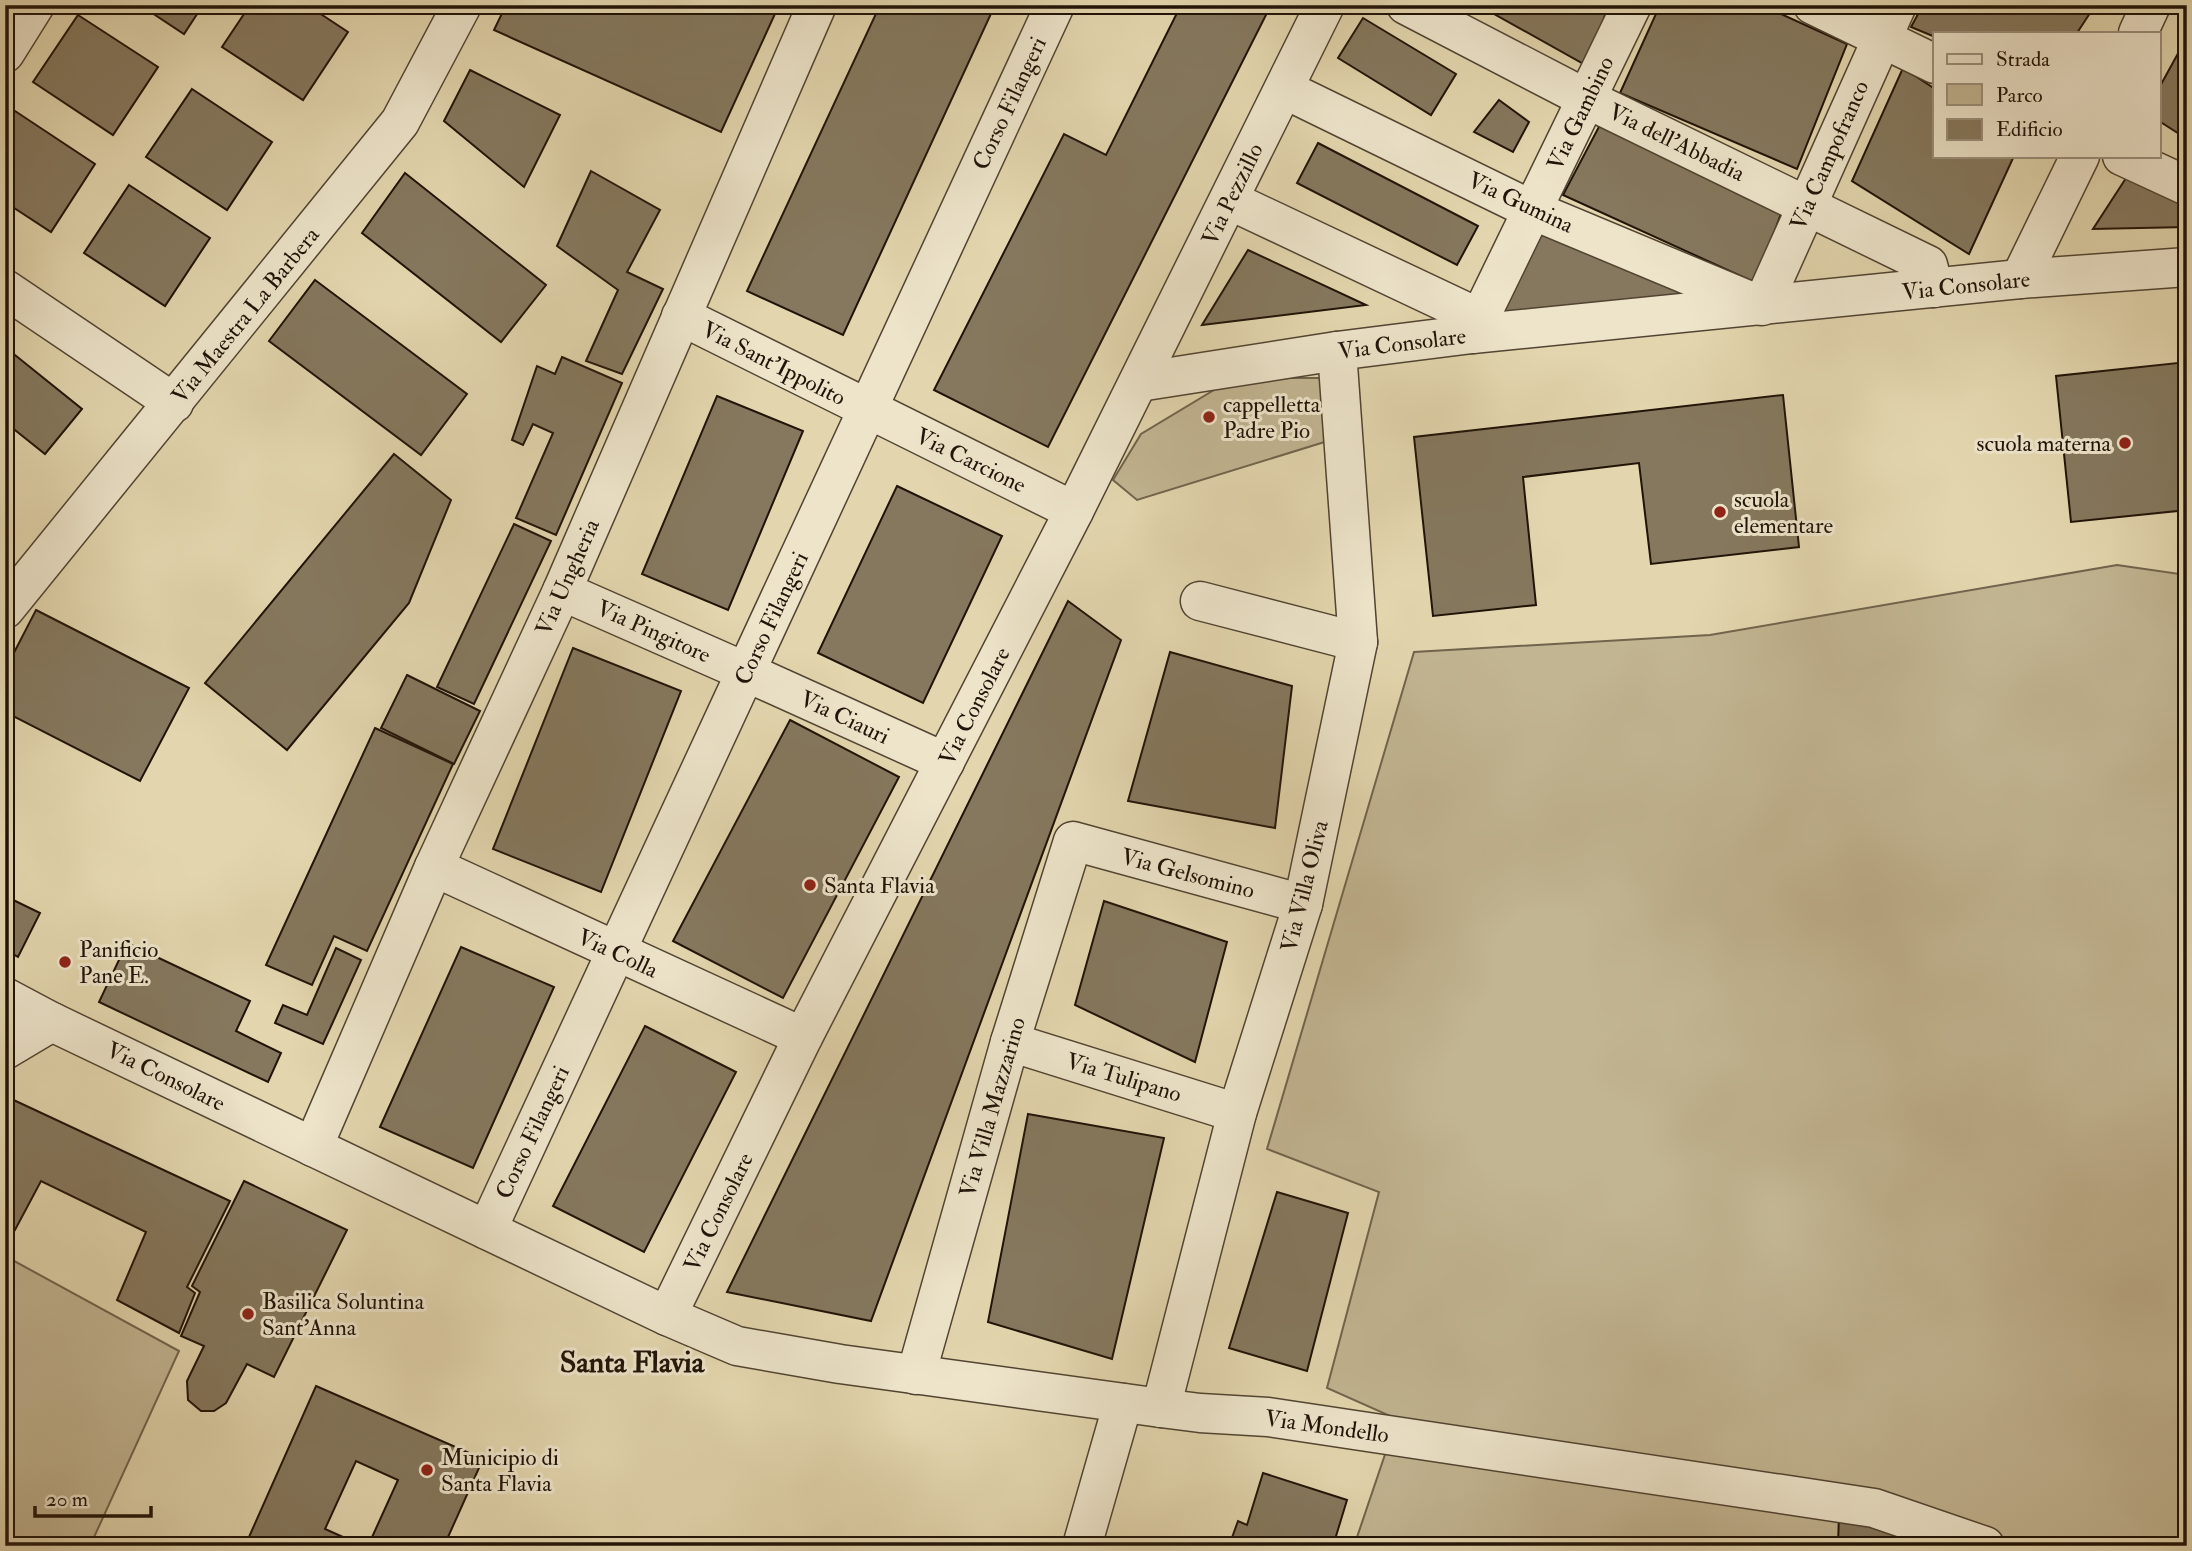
<svg xmlns="http://www.w3.org/2000/svg" width="2192" height="1551" font-family="'IM FELL Double Pica',serif">
<style>
.green{fill:#c2b592;stroke:#71644d;stroke-width:2}
.building{fill:#85785e;stroke:#201308;stroke-width:2}
.lines{fill:none;stroke-linecap:round;stroke-linejoin:round}
.minor-casing{stroke:#514432;stroke-width:41}
.minor{stroke:#ede4ca;stroke-width:38}
.poi-dot{fill:#8f2418;stroke:#ede4ca;stroke-width:2.5}
.labels{text-anchor:middle;stroke-width:6;stroke-linejoin:round;paint-order:stroke}
.street-label{font-size:23px;fill:#201308;stroke:#ede4ca}
.poi-label{font-size:23px;fill:#201308;stroke:#ede4ca;text-anchor:start}
.district-label{font-size:30px;font-weight:bold;fill:#201308;stroke:#ede4ca}
</style>
<rect width="100%" height="100%" fill="#e3d6ae"/>
<filter id="stains"><feTurbulence type="fractalNoise" baseFrequency=".00286" numOctaves="4"/><feColorMatrix values="0 0 0 0 .2 0 0 0 0 .09 0 0 0 0 .02 0 0 0 .5 -.17"/></filter>
<radialGradient id="worn" r=".72"><stop offset=".6" stop-color="#630" stop-opacity="0"/><stop offset="1" stop-color="#630" stop-opacity=".3"/></radialGradient>
<!-- green -->
<g class="green">
<polygon points="1234,378 1320,378 1331,440 1137,500 1113,480 1141,434"/>
<polygon points="2117,565 2187,575 2187,1546 1354,1546 1397,1419 1327,1388 1379,1192 1267,1149 1414,652 1710,635"/>
<polygon points="5,1256 179,1351 90,1546 5,1546"/>
</g>
<!-- building -->
<g class="building">
<polygon points="140,5 203,5 184,34"/>
<polygon points="250,5 307,5 348,32 303,100 222,47"/>
<polygon points="506,5 779,5 721,132 494,30"/>
<polygon points="880,5 995,5 843,335 747,291"/>
<polygon points="1181,5 1271,5 1048,447 934,390 1064,134 1106,155"/>
<polygon points="1478,5 1608,5 1589,67"/>
<polygon points="1660,5 1761,5 1847,44 1797,169 1620,93"/>
<polygon points="1923,5 2092,5 2094,7 2077,33 1935,33 1935,37 1911,27"/>
<polygon points="78,15 158,67 113,135 33,82"/>
<polygon points="1363,18 1456,74 1431,115 1338,58"/>
<polygon points="2186,39 2187,40 2187,139 2159,121 2159,88"/>
<polygon points="1903,68 1935,89 1935,156 2014,156 1969,254 1852,181"/>
<polygon points="470,70 560,115 524,187 444,121"/>
<polygon points="192,89 272,142 227,210 146,157"/>
<polygon points="1499,100 1529,122 1513,152 1474,132"/>
<polygon points="15,111 95,164 51,232 5,202 5,126"/>
<polygon points="1602,121 1782,211 1756,283 1563,195"/>
<polygon points="1318,143 1478,226 1457,265 1297,183"/>
<polygon points="591,171 660,210 627,272 663,289 622,374 586,361 618,290 557,246"/>
<polygon points="405,173 546,285 501,342 362,233"/>
<polygon points="2128,175 2187,204 2187,227 2093,229"/>
<polygon points="129,185 210,238 165,306 84,253"/>
<polygon points="1541,228 1698,295 1497,320"/>
<polygon points="1248,250 1366,305 1202,325"/>
<polygon points="315,280 467,394 421,455 269,341"/>
<polygon points="5,347 82,409 45,454 5,422"/>
<polygon points="562,357 622,383 556,535 516,518 553,433 533,424 523,445 512,440 537,366 555,374"/>
<polygon points="2187,362 2187,510 2071,522 2056,376"/>
<polygon points="1783,395 1799,547 1651,564 1639,463 1523,477 1536,605 1433,616 1414,437"/>
<polygon points="717,396 803,431 728,610 642,574"/>
<polygon points="394,454 451,500 409,603 287,750 205,683"/>
<polygon points="897,486 1002,536 923,703 818,653"/>
<polygon points="514,524 551,541 474,704 437,687"/>
<polygon points="1068,601 1121,640 871,1321 727,1292"/>
<polygon points="36,610 189,688 140,781 5,712 5,670"/>
<polygon points="573,648 681,691 601,892 493,849"/>
<polygon points="1170,652 1292,686 1275,828 1128,801"/>
<polygon points="407,675 480,711 454,764 381,728"/>
<polygon points="790,720 899,777 783,998 673,941"/>
<polygon points="375,728 453,764 367,951 334,936 312,985 266,965"/>
<polygon points="5,896 40,913 18,957 5,950"/>
<polygon points="1104,901 1227,942 1195,1062 1075,1005"/>
<polygon points="127,943 250,1001 236,1031 281,1053 268,1082 99,1002"/>
<polygon points="461,947 554,987 473,1168 380,1127"/>
<polygon points="336,948 361,960 323,1044 275,1023 283,1005 307,1015"/>
<polygon points="645,1026 736,1072 644,1252 553,1206"/>
<polygon points="5,1096 230,1201 187,1287 195,1293 179,1333 117,1300 146,1232 41,1181 15,1230 5,1225"/>
<polygon points="1028,1114 1164,1138 1112,1359 988,1322"/>
<polygon points="244,1181 347,1230 274,1377 247,1364 226,1403 214,1411 201,1411 188,1400 187,1381 204,1346 181,1336 200,1292 192,1286"/>
<polygon points="1277,1192 1348,1213 1307,1371 1229,1348"/>
<polygon points="316,1386 483,1459 444,1546 368,1546 398,1480 356,1461 325,1529 363,1546 245,1546"/>
<polygon points="1263,1473 1347,1500 1333,1546 1229,1546 1238,1521 1247,1525"/>
<polygon points="1839,1514 1903,1524 1908,1546 1838,1546"/>
</g>
<g class="lines">
<!-- minor casing -->
<g class="minor-casing">
<g id="minor">
<polyline points="1406,5 1587,99 1928,265 1934,288"/>
<polyline points="1813,5 1935,64"/>
<polyline points="2138,33 2151,5"/>
<polyline points="5,53 35,5"/>
<polyline points="1284,89 1532,210 1762,306 1897,5"/>
<polyline points="2122,156 2187,186"/>
<polyline points="1229,200 1479,318"/>
<polyline points="2020,279 2080,156"/>
<polyline points="5,289 174,403"/>
<polyline points="681,316 1074,511"/>
<polyline points="1472,334 1632,5"/>
<polyline points="1139,382 1337,351 1472,334 2020,279 2187,267"/>
<polyline points="562,591 746,672 945,762"/>
<polyline points="1200,601 1358,642"/>
<polyline points="5,609 400,122 462,5"/>
<polyline points="434,867 803,1037"/>
<polyline points="5,997 52,1022 667,1316 737,1346 840,1364 1161,1408 1200,1413 1268,1417 1874,1508 1985,1546"/>
<polyline points="1010,1042 1237,1113"/>
<polyline points="5,1050 52,1022"/>
<polyline points="313,1147 434,867 562,591 817,5"/>
<polyline points="487,1230 1055,5"/>
<polyline points="667,1316 803,1037 1074,511 1325,5"/>
<polyline points="916,1375 1010,1042 1073,841 1303,904"/>
<polyline points="1161,1408 1237,1113 1303,904 1358,642 1337,351"/>
<polyline points="1082,1546 1123,1403"/>
</g>
</g>
<!-- minor -->
<use href="#minor" class="minor"/>
</g>
<!-- markers -->
<g class="poi-dot">
<circle cx="1209" cy="417" r="7"/>
<circle cx="2125" cy="443" r="7"/>
<circle cx="1720" cy="512" r="7"/>
<circle cx="810" cy="885" r="7"/>
<circle cx="65" cy="962" r="7"/>
<circle cx="248" cy="1314" r="7"/>
<circle cx="427" cy="1470" r="7"/>
</g>
<g class="labels">
<!-- street labels -->
<g class="street-label">
<text transform="translate(1009 103) rotate(-65)" y="8">Corso Filangeri</text>
<text transform="translate(1580 113) rotate(-64)" y="8">Via Gambino</text>
<text transform="translate(1677 142) rotate(26)" y="8">Via dell'Abbadia</text>
<text transform="translate(1829 155) rotate(-66)" y="8">Via Campofranco</text>
<text transform="translate(1232 194) rotate(-64)" y="8">Via Pezzillo</text>
<text transform="translate(1521 202) rotate(25)" y="8">Via Gumina</text>
<text transform="translate(1966 285) rotate(-6)" y="8">Via Consolare</text>
<text transform="translate(245 315) rotate(-51)" y="8">Via Maestra La Barbera</text>
<text transform="translate(1402 343) rotate(-7)" y="8">Via Consolare</text>
<text transform="translate(774 363) rotate(27)" y="8">Via Sant'Ippolito</text>
<text transform="translate(971 460) rotate(26)" y="8">Via Carcione</text>
<text transform="translate(567 577) rotate(-66)" y="8">Via Ungheria</text>
<text transform="translate(771 618) rotate(-65)" y="8">Corso Filangeri</text>
<text transform="translate(654 631) rotate(24)" y="8">Via Pingitore</text>
<text transform="translate(974 706) rotate(-63)" y="8">Via Consolare</text>
<text transform="translate(845 717) rotate(25)" y="8">Via Ciauri</text>
<text transform="translate(1188 873) rotate(15)" y="8">Via Gelsomino</text>
<text transform="translate(1304 886) rotate(-76)" y="8">Via Villa Oliva</text>
<text transform="translate(618 953) rotate(25)" y="8">Via Colla</text>
<text transform="translate(166 1076) rotate(26)" y="8">Via Consolare</text>
<text transform="translate(1124 1077) rotate(17)" y="8">Via Tulipano</text>
<text transform="translate(992 1107) rotate(-74)" y="8">Via Villa Mazzarino</text>
<text transform="translate(532 1132) rotate(-65)" y="8">Corso Filangeri</text>
<text transform="translate(718 1212) rotate(-64)" y="8">Via Consolare</text>
<text transform="translate(1327 1426) rotate(8)" y="8">Via Mondello</text>
</g>
<!-- poi labels -->
<g class="poi-label">
<text x="1223" y="412">cappelletta<tspan x="1223" dy="26">Padre Pio</tspan></text>
<text x="2111" y="451" text-anchor="end">scuola materna</text>
<text x="1734" y="507">scuola<tspan x="1734" dy="26">elementare</tspan></text>
<text x="824" y="893">Santa Flavia</text>
<text x="79" y="957">Panificio<tspan x="79" dy="26">Pane E.</tspan></text>
<text x="262" y="1309">Basilica Soluntina<tspan x="262" dy="26">Sant'Anna</tspan></text>
<text x="441" y="1465">Municipio di<tspan x="441" dy="26">Santa Flavia</tspan></text>
</g>
<!-- district labels -->
<g class="district-label">
<text x="632" y="1372">Santa Flavia</text>
</g>
</g>
<!-- margin -->
<rect width="2192" height="1551" fill="none" stroke="#e3d6ae" stroke-width="28"/>
<rect x="7" y="7" width="2178" height="1537" fill="none" stroke="#201308" stroke-width="3.5"/>
<rect x="14" y="14" width="2164" height="1523" fill="none" stroke="#201308" stroke-width="2"/>
<!-- legend -->
<rect x="1933" y="32" width="228" height="126" fill="#ede4ca" stroke="#9b907c" stroke-width="2"/>
<rect x="1947" y="54" width="35" height="10" fill="#ede4ca" stroke="#9b907c" stroke-width="2"/>
<text x="1996" y="66" font-size="21" fill="#201308">Strada</text>
<rect x="1947" y="84" width="35" height="21" fill="#c2b592" stroke="#9b907c" stroke-width="2"/>
<text x="1996" y="102" font-size="21" fill="#201308">Parco</text>
<rect x="1947" y="119" width="35" height="21" fill="#85785e" stroke="#9b907c" stroke-width="2"/>
<text x="1996" y="136" font-size="21" fill="#201308">Edificio</text>
<!-- scale -->
<path d="M35 1506v10h116v-10" fill="none" stroke="#201308" stroke-width="3.5"/>
<text x="46" y="1506" font-size="21" fill="#201308" stroke="#ede4ca" stroke-width="5" paint-order="stroke">20 m</text>
<rect width="100%" height="100%" filter="url(#stains)"/>
<rect width="100%" height="100%" fill="url(#worn)"/>
</svg>
